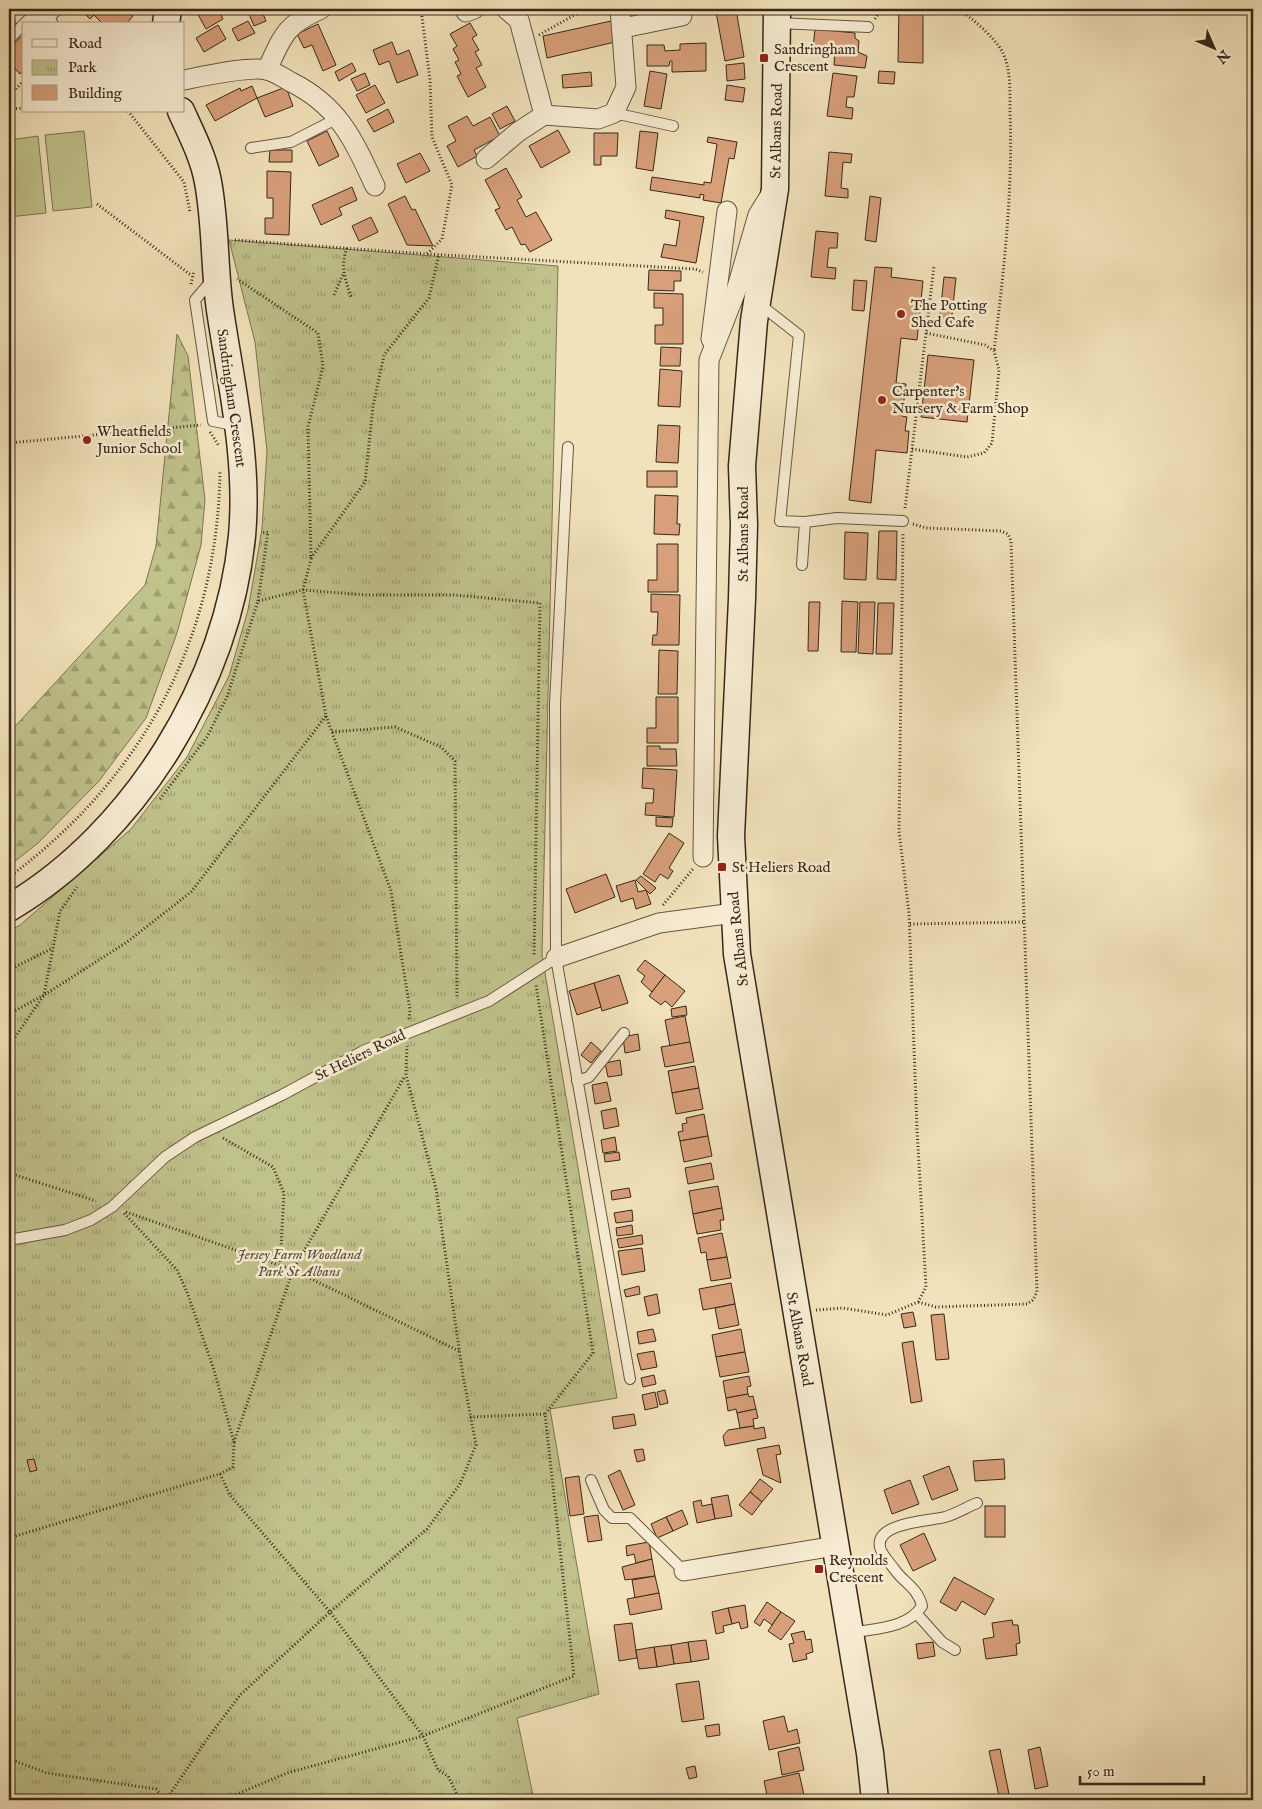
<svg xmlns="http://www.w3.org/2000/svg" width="1262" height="1809" font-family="'IM FELL English',serif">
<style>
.forest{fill:url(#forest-firs);stroke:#7c7553}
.park{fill:url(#park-tufts);stroke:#7c7553}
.garden{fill:#c0c28c;stroke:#7c7553}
.building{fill:#d79f7a;stroke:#37281a}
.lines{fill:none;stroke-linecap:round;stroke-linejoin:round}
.lane-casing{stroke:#665642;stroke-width:12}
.street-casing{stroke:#665642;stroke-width:21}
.secondary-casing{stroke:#37281a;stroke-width:29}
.path{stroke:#37281a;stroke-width:3;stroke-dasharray:1 2.5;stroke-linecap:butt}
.lane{stroke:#f7ecd3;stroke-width:10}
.street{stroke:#f7ecd3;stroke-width:19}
.secondary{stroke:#f7ecd3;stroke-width:26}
.poi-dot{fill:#8f2418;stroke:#f7ecd3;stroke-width:2}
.labels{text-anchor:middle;stroke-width:5;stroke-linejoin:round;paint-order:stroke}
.poi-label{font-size:15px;fill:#37281a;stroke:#f7ecd3;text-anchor:start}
.street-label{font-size:15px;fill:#37281a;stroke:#f7ecd3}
.park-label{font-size:15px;font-style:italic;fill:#594e36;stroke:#f7ecd3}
</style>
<defs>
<pattern id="forest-firs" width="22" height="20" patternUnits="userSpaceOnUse" patternTransform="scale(1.25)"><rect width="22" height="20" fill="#c0c28c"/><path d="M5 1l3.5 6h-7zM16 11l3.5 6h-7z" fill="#9d9e72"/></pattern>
<pattern id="park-tufts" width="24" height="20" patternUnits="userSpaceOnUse" patternTransform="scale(1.25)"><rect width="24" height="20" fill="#c0c28c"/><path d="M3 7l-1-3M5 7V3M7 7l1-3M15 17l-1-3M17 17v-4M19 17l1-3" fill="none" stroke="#9d9e72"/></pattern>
</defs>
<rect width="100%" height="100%" fill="#f2e2bb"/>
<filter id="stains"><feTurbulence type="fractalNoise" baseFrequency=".004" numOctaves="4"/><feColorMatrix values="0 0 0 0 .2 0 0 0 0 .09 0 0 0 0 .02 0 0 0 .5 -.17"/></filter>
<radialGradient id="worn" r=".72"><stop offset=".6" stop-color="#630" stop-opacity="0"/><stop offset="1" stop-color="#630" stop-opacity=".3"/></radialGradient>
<!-- forest -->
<polygon class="forest" points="177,334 188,356 205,500 201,545 177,633 146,718 99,781 38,843 9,866 9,733 145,585 156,546"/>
<!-- park -->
<polygon class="park" points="229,240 558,266 542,955 617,1398 550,1409 599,1694 517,1718 534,1800 9,1800 9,931 20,925 131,829 187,757 229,676 248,610 262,529 267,451 255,342"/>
<!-- garden -->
<g class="garden">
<polygon points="84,131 92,207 53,211 45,135"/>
<polygon points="38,136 46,213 9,217 9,140"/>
</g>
<!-- building -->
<g class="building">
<polygon points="80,9 125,9 133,16 126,24 103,24 94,15 90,19"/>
<polygon points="195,9 218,9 223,19 206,29"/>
<polygon points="247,9 261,9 266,21 254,26"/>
<polygon points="736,9 744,57 725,61 716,12"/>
<polygon points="899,9 923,9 923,63 898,62"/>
<polygon points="9,15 18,25 9,33"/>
<polygon points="248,21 255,33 238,41 232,29"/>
<polygon points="611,21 615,42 547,58 543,36"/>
<polygon points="470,23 477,35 472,38 479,50 475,52 482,65 476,68 486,87 468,97 457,76 461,74 455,62 459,60 453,49 457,46 450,34"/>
<polygon points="318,24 336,65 323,71 312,45 304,48 297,34"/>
<polygon points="218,25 226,39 204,52 196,38"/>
<polygon points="815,29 855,33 855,38 859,41 858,52 867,56 865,68 834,65 835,50 813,48"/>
<polygon points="21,37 24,40 24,71 20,74 9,62 9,48"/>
<polygon points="392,42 397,55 409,50 418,75 397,83 389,61 379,65 373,50"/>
<polygon points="706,43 706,71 672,72 672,61 670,61 669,66 647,66 647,45 664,45 665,51 680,50 680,44"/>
<polygon points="352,63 356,71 339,81 335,72"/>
<polygon points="744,63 745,79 727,81 726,65"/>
<polygon points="650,71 667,74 661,109 644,106"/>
<polygon points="879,71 895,72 894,84 878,83"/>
<polygon points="591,72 592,86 563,88 562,75"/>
<polygon points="365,73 370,85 357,91 351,79"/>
<polygon points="833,73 857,76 854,97 847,97 846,107 853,108 852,119 827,116"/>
<polygon points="375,85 385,103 366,113 356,95"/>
<polygon points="727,85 745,88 743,102 725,100"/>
<polygon points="252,86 257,98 215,121 206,105 240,88 241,91"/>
<polygon points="286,87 293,106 265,117 257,98"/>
<polygon points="507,106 515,121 500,129 492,114"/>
<polygon points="388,109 394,122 374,132 367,120"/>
<polygon points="467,116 473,126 490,117 500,136 474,150 477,156 458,167 447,146 456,141 448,126"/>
<polygon points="558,130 570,152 541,168 529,146"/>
<polygon points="327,131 339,156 319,166 307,141"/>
<polygon points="640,131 658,133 653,171 636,168"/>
<polygon points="594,133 618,133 617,156 601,156 601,165 594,165"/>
<polygon points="708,137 737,142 734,159 729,158 721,203 703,200 704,195 700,194 700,198 650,190 652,177 704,185 704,182 711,183 717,144 707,142"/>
<polygon points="270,150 292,150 292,162 269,162"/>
<polygon points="829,152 852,154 851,163 843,162 841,188 848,189 848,198 825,196"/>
<polygon points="420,153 430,171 406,183 397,164"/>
<polygon points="506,168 522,197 517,200 526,217 536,212 552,240 530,252 525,244 521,245 512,227 506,230 495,210 500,208 485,180"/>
<polygon points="267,171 291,172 289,235 265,234 265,218 273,218 273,198 267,198"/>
<polygon points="352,187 357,200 339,208 342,215 321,225 312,205"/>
<polygon points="405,196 412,210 415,209 433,246 407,245 388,204"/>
<polygon points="870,196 881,198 876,242 865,240"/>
<polygon points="666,210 704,217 696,263 661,257 664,244 676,246 680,221 665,218"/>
<polygon points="371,217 378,232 359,241 352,226"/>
<polygon points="816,231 838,233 837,248 829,248 827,267 836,268 835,279 811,277"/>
<polygon points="875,267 892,268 891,277 923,281 917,340 901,338 896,383 906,384 902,416 907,417 905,431 909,431 907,453 876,450 871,503 849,500"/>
<polygon points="649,270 681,271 681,281 674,281 674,291 648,290"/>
<polygon points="944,277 956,278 951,324 939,323"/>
<polygon points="854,280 867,281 864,311 852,310"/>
<polygon points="654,293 683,294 683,344 655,344 655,325 663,325 663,308 654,308"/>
<polygon points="661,347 681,348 680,366 660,366"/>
<polygon points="928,355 974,360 967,422 921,417"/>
<polygon points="660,369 682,371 680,407 658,406"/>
<polygon points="658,425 680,426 678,463 656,462"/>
<rect x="647" y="471" width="30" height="16"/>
<polygon points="655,495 678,496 677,524 680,524 679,535 654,534"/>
<polygon points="879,531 897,531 896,580 877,579"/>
<polygon points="845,532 868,533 866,580 844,579"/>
<polygon points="657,544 678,544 678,592 648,592 648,580 657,580"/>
<polygon points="651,594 680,595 679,645 652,645 653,635 657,635 658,612 651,612"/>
<polygon points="842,601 858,602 856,652 841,652"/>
<polygon points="809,602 820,602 818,651 808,651"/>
<polygon points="860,602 875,602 873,654 858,653"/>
<polygon points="878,603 894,603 892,654 876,654"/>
<polygon points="659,650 678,651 677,694 658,694"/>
<polygon points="656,697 678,697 678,743 647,743 647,728 656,728"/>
<polygon points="647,746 660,746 660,749 676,749 677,766 647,766"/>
<polygon points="643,768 677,770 674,817 645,815 646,803 653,803 654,789 642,788"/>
<polygon points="656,817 673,818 672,827 656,826"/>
<polygon points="669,833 684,843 669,868 673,871 668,879 660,874 655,882 643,874"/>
<polygon points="606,874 615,897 575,913 566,889"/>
<polygon points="641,876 656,888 650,894 636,880"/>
<polygon points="635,880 638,892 646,890 651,904 636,909 633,898 621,902 616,886"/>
<polygon points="645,960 665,975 652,992 641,982 645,976 637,970"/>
<polygon points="619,975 628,1003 602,1011 594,983"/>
<polygon points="665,975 685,991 672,1007 665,1001 661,1005 649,996"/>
<polygon points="594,983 601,1007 577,1015 569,991"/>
<polygon points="686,1006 687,1015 672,1017 671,1009"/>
<polygon points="685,1016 690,1042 670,1046 665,1020"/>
<polygon points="638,1034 640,1050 625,1053 623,1037"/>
<polygon points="591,1042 601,1051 591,1063 581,1055"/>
<polygon points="690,1042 694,1062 665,1067 661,1047"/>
<polygon points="620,1060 622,1075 608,1077 605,1063"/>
<polygon points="695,1066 699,1088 672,1093 668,1071"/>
<polygon points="607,1082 611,1101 595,1104 592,1085"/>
<polygon points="699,1088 703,1109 676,1114 672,1093"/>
<polygon points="616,1108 619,1126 604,1129 601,1111"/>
<polygon points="704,1114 708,1136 680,1141 678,1132 683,1131 682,1124 687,1123 686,1118"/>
<polygon points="708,1136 712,1156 684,1162 680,1141"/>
<polygon points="615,1137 617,1151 603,1153 601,1140"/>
<polygon points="619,1152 620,1160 605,1162 604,1154"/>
<polygon points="711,1163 714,1179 688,1184 685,1168"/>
<polygon points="718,1186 722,1208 693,1214 689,1191"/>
<polygon points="629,1188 631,1197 612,1200 611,1191"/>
<polygon points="722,1208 724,1220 720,1220 721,1230 697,1234 693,1214"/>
<polygon points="632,1210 633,1221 616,1223 614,1213"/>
<polygon points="632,1225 633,1234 617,1236 616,1228"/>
<polygon points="722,1233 727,1257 707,1260 706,1252 701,1253 698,1238"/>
<polygon points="642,1235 643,1244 619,1248 617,1239"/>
<polygon points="642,1248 645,1271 622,1275 618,1251"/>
<polygon points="727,1257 731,1278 711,1281 707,1260"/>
<polygon points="731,1283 735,1304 703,1310 699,1289"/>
<polygon points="639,1286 640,1294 626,1297 624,1290"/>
<polygon points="657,1294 660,1313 648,1316 644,1297"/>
<polygon points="735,1304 739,1325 719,1329 715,1308"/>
<polygon points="913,1312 916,1326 904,1328 901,1314"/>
<polygon points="944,1314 949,1359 936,1360 931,1315"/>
<polygon points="653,1329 656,1341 639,1344 637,1332"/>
<polygon points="741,1329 745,1352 716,1357 712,1335"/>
<polygon points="913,1341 922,1401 911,1403 902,1343"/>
<polygon points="654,1351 657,1367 641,1370 637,1354"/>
<polygon points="745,1352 749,1372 720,1377 716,1357"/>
<polygon points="654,1375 656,1384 643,1387 641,1378"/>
<polygon points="749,1376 751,1386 747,1387 748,1394 726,1398 723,1381"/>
<polygon points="665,1390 668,1403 660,1405 657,1392"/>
<polygon points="655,1392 658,1407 645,1410 642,1395"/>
<polygon points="748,1394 749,1397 753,1396 756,1409 737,1413 736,1409 728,1411 726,1398"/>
<polygon points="756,1409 758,1418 753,1419 754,1426 740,1428 737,1413"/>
<polygon points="634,1414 636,1425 614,1429 612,1417"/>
<polygon points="754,1426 754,1429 764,1427 766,1438 725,1446 723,1436 728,1430"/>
<polygon points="779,1445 781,1454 776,1455 781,1483 763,1475 757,1449"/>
<polygon points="643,1449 645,1460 637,1462 634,1450"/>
<polygon points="34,1459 37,1470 30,1472 27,1460"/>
<polygon points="1004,1459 1005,1479 975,1481 973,1461"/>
<polygon points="949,1466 958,1490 932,1500 923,1476"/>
<polygon points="620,1470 635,1505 623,1510 608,1476"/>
<polygon points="579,1476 584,1514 570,1516 565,1478"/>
<polygon points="760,1479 773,1489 762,1502 750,1492"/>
<polygon points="910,1480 919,1504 892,1514 884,1490"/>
<polygon points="750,1492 762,1502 752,1515 739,1505"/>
<polygon points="728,1495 732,1516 715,1519 711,1498"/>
<polygon points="701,1500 702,1506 712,1504 715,1519 697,1523 693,1502"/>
<rect x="985" y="1506" width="20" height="31"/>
<polygon points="682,1510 688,1524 673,1531 666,1517"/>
<polygon points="598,1515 602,1540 588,1542 584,1517"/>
<polygon points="666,1517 673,1531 657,1538 651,1524"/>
<polygon points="924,1533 936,1560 913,1571 900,1545"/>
<polygon points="649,1542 652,1559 636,1563 634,1554 627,1556 626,1546"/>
<polygon points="652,1559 655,1576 625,1580 622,1567"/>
<polygon points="655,1576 659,1593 635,1598 632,1580"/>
<polygon points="954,1577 994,1599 985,1615 962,1601 956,1611 940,1602"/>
<polygon points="659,1593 662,1609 630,1615 627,1599"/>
<polygon points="767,1602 781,1612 772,1625 764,1619 760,1626 754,1622"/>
<polygon points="745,1605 748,1627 741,1629 739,1622 732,1624 728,1608"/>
<polygon points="728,1608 732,1624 723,1626 724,1632 716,1634 712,1612"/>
<polygon points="781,1612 795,1621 781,1640 768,1631"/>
<polygon points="1012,1620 1013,1625 1018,1625 1020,1643 1016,1644 1017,1655 986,1659 983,1639 994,1637 992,1623"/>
<polygon points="632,1623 637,1658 619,1661 614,1625"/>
<polygon points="804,1631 806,1640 811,1639 813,1652 806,1654 807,1659 793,1662 789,1644 794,1643 791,1634"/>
<polygon points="706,1640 709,1659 691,1662 688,1642"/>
<polygon points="688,1642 691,1662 674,1664 671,1645"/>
<polygon points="933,1642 935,1656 918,1659 916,1644"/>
<polygon points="671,1645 674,1664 657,1667 654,1647"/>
<polygon points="654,1647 657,1667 639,1669 636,1650"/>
<polygon points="699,1681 704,1719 682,1722 676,1684"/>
<polygon points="784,1716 788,1732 797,1729 800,1743 769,1750 763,1721"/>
<polygon points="719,1724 720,1735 707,1737 705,1726"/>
<polygon points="799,1747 804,1770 782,1775 778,1752"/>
<polygon points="1040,1747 1048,1786 1035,1789 1028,1750"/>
<polygon points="1000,1749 1009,1794 999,1796 989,1751"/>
<polygon points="695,1766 697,1777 689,1779 686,1768"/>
<polygon points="799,1773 804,1795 780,1800 768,1800 764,1781"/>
</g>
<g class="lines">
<!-- lane casing -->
<g class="lane-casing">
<g id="lane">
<polyline points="45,21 58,9"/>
<polyline points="777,23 868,27"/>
<polyline points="9,39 36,12"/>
<polyline points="614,113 673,126"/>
<polyline points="251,148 291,142 338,118"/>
<polyline points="215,284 207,286 195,300 213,421 237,426"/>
<polyline points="758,303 799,335 780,521 805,522 802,565"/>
<polyline points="568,447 555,704 556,958 630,1379"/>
<polyline points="805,522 837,518 903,521"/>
<polyline points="577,1081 589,1077 624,1033"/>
<polyline points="9,1240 65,1230 91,1220 112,1207 165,1157 195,1137 282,1095 365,1050 489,1001 556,958"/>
<polyline points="591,1480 604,1510 612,1518 630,1518 684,1571"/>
<polyline points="917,1614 942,1642 955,1650"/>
<path d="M 851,1633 C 876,1628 907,1629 922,1606 C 918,1588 904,1583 895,1570 C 890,1563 881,1554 880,1547 C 875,1522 931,1521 945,1517 C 956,1514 967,1507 977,1503"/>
</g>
</g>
<!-- street casing -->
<g class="street-casing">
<g id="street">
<polyline points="33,9 48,24"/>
<polyline points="506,9 519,20 544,115 598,119 614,113 626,87 620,9"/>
<polyline points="466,12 474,9"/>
<polyline points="623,28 682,16"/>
<path d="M 267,70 C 283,35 285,25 321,9"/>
<path d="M 184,80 C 204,76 248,66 267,70 C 275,72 284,78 291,82 C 339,106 353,139 375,186"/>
<polyline points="486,159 518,132 544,115"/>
<polyline points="711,339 727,211"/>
<polyline points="703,857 709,360 736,291 758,215 771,194"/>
<polyline points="556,958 659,923 734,913"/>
<polyline points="684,1571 835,1546"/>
</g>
</g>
<!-- secondary casing -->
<g class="secondary-casing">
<g id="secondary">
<polyline points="777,9 775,189 754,321 742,466 744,525 742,599 731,836 737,954 870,1753 875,1800"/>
<polyline points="166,24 168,9"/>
<path d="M 9,908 C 136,833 228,681 242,536 C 249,460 231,384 220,310 C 214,268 216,224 208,182 C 204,158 191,133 181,111"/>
</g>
</g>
<!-- path -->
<g class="path">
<polyline points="421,9 430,80 432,137 452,185 442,239 427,254"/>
<path d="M 958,9 C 972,18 993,36 1002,51 C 1011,68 1010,92 1010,111 C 1013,191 1004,271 994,351"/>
<polyline points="875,19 881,9"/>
<polyline points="539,35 585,9"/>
<polyline points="9,97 24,80"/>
<polyline points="9,109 24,108"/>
<polyline points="128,111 184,182 190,212"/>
<polyline points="97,204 192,276"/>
<polyline points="235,240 427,254 695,269 703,272"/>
<path d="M 347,248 C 340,267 345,278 351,297"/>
<polyline points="191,284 194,271"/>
<polyline points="334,295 343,274"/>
<polyline points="210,432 219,446"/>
<polyline points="9,443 201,425"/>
<polyline points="912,449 967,457 984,453 992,443 999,370 994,351 985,345 926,333"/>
<polyline points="905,508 934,266"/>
<polyline points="913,524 926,528 1001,531 1008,534 1011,541 1037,1292 1033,1300 1027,1304 936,1307 918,1302"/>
<polyline points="311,558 365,482 373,406 384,355 429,298 439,254"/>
<polyline points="258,601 268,532 261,533"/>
<polyline points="326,716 391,891 410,1010 409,1020"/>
<polyline points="332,732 395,727 441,747 455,761 457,999"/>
<polyline points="160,799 207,737 227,697 258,601 303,590 367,595 454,595 540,603 534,956"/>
<path d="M 9,877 C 143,778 218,638 220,470"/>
<polyline points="663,905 693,869"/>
<polyline points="910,924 1025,922"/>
<polyline points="9,970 53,948"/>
<polyline points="9,1014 44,995 60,911 77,887"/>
<polyline points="9,1046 44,995 127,942 191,892 326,716 303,590 311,559 308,427 323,366 318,333 237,279"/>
<polyline points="223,1138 273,1167 284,1193 280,1266"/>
<polyline points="9,1173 96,1201"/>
<polyline points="126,1212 293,1270 459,1351"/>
<polyline points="816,1310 843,1308 887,1315 918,1302 926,1287 917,1129 909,913 899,831 903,532"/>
<polyline points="470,1417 545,1414"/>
<polyline points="234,1442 293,1270 405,1076"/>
<polyline points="220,1474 230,1495 330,1612 423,1736 438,1770 448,1776 460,1800"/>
<polyline points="9,1538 220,1474 233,1467 234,1442 213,1367 187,1292 177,1270 124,1213"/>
<polyline points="9,1759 47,1773 156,1789 164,1800"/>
<polyline points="9,1759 16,1800"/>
<polyline points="166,1800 207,1739 240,1695 330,1612 427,1529 460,1484 476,1445 463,1376 436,1189 406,1075 407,1046"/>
<polyline points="223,1800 287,1773 423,1736 574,1676 545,1414 593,1353 536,985"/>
</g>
<!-- lane -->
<use href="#lane" class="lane"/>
<!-- street -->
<use href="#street" class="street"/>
<!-- secondary -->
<use href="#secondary" class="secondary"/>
</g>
<!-- markers -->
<g class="poi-dot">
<rect x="759" y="53" width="10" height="10" rx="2.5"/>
<circle cx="901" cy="314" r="5"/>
<circle cx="882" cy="400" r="5"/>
<circle cx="87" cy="440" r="5"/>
<rect x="717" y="862" width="10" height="10" rx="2.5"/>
<rect x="814" y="1564" width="10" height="10" rx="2.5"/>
</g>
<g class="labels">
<!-- poi labels -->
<g class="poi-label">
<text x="774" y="54">Sandringham<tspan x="774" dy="17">Crescent</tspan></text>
<text x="911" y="310">The Potting<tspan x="911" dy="17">Shed Cafe</tspan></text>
<text x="892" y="396">Carpenter's<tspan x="892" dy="17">Nursery &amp; Farm Shop</tspan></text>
<text x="97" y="436">Wheatfields<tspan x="97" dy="17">Junior School</tspan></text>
<text x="732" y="872">St Heliers Road</text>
<text x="829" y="1565">Reynolds<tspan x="829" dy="17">Crescent</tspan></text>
</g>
<!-- street labels -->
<g class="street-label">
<text transform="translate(776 131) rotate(-89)" y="5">St Albans Road</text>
<text transform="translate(232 398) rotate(82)" y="5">Sandringham Crescent</text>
<text transform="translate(743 534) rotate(-90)" y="5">St Albans Road</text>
<text transform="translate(738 939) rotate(-96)" y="5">St Albans Road</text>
<text transform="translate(360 1055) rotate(-26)" y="5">St Heliers Road</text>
<text transform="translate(800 1339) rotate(80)" y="5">St Albans Road</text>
</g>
<!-- park labels -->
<g class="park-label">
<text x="299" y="1259">Jersey Farm Woodland<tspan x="299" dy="17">Park St Albans</tspan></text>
</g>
</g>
<!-- margin -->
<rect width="1262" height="1809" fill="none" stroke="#f2e2bb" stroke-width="30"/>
<rect x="10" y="10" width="1242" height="1789" fill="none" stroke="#37281a" stroke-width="2.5"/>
<rect x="15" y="15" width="1232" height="1779" fill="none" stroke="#37281a"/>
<!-- legend -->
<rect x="22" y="22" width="162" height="90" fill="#f7ecd3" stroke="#aa9e89"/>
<rect x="32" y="39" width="25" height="8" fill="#f7ecd3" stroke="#aa9e89"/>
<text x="68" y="48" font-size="15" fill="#37281a">Road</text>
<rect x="32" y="60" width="25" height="15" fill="url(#park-tufts)" stroke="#aa9e89"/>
<text x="68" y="72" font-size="15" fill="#37281a">Park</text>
<rect x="32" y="85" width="25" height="15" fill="#d79f7a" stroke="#aa9e89"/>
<text x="68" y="98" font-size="15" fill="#37281a">Building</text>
<!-- north arrow -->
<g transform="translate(1214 48) rotate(135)" stroke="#f7ecd3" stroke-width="4" paint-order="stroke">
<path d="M0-4L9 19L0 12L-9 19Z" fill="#37281a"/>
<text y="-8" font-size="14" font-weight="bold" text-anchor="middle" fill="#37281a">N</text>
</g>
<!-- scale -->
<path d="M1080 1776v8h124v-8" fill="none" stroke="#37281a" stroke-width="2.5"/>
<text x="1087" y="1776" font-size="15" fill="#37281a" stroke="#f7ecd3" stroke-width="4" paint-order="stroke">50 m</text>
<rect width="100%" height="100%" filter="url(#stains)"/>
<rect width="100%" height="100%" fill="url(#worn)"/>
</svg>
